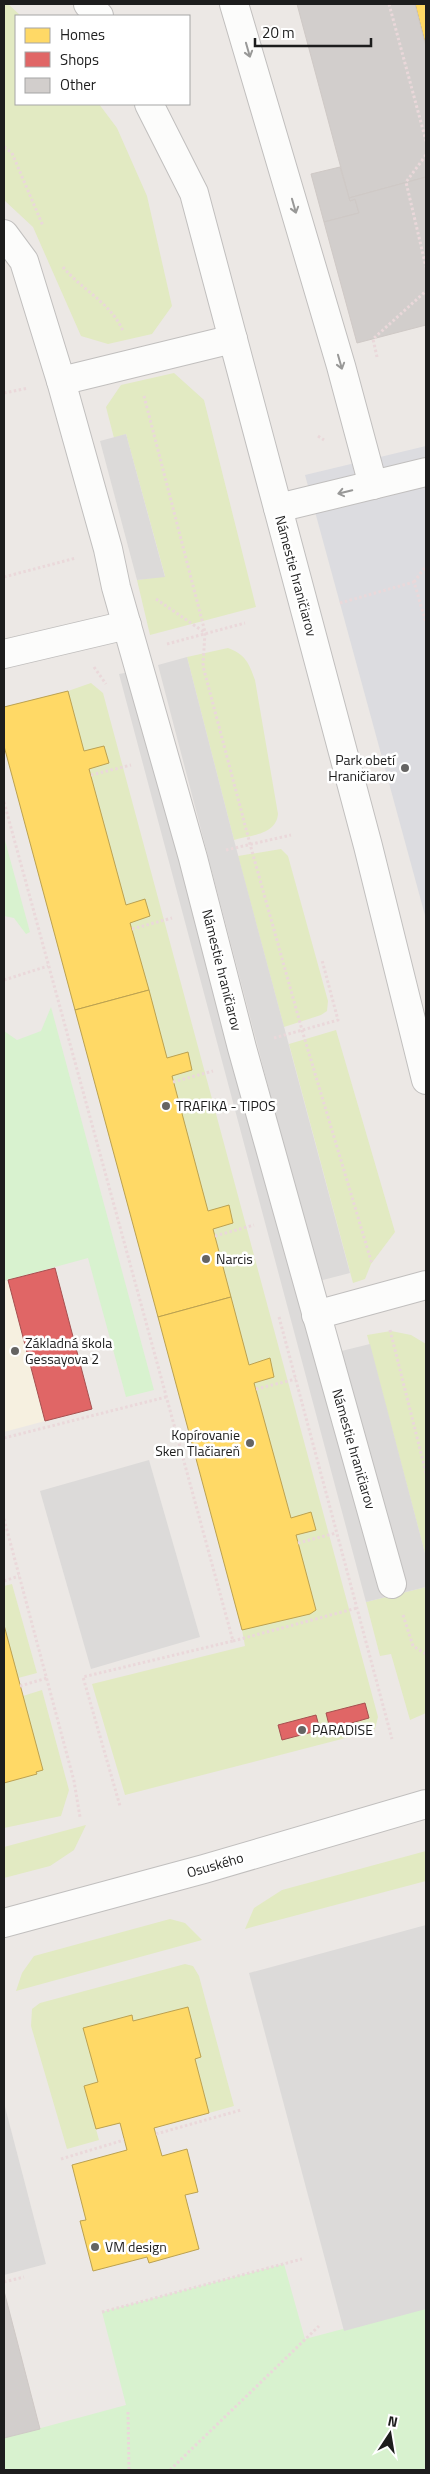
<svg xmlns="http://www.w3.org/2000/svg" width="430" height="2474" font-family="'Titillium Web',sans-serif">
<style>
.education{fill:#f6f0e0}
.grass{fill:#e2eac2}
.park{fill:#d8f2cf}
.parking{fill:#dcdad9}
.plaza{fill:#dcdce0}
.homes{fill:#ffd966;stroke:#bba150}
.shops{fill:#e06666;stroke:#a65050}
.building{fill:#d2cecc;stroke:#cfc9c6}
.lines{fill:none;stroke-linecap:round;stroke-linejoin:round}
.minor-casing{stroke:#c1bfbe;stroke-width:30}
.path{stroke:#ead8da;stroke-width:3;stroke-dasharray:2.5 2.5;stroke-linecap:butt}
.minor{stroke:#fcfcfb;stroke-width:28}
.oneway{stroke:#989897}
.poi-dot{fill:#656463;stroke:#fff;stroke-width:2}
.labels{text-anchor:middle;stroke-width:5;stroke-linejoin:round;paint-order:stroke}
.street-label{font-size:14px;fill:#1d1d1d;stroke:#fff}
.poi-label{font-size:14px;fill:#1d1d1d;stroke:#fff;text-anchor:start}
</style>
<rect width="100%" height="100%" fill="#ece8e5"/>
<!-- education -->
<polygon class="education" points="8,1280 45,1421 4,1432 4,1281"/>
<!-- grass -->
<g class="grass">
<polygon points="4,4 8,4 21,16 16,16 16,104 99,104 117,128 147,196 172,306 152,334 108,344 81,336 33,227 4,200"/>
<polygon points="174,373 204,400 256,607 150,635 137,580 165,576 126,434 114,438 106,407 121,385"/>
<path d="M 228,648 C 245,654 249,663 255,680 L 278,814 C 276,835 251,835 234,840 L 187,657 Z"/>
<polygon points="91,683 103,693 378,1717 375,1729 365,1733 125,1795 92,1684 245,1646 242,1630 316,1609 254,1383 274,1377 270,1359 249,1365 213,1229 233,1223 229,1206 208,1211 130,923 150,916 145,900 126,905 89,769 109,763 104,746 84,751 68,691"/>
<polygon points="281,849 288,856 328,1001 327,1011 321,1015 284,1027 238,856"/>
<polygon points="336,1030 395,1232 371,1264 365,1279 353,1283 289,1044"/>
<polygon points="391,1331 411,1335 426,1344 426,1557 367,1335"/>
<polygon points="12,1584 37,1673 18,1678 4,1625 4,1586"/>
<polygon points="426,1587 426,1713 410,1720 391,1654 380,1656 366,1602"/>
<polygon points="42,1690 69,1790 61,1816 4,1828 4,1783 37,1774 36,1772 43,1770 23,1696"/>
<polygon points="86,1825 74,1850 50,1866 4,1878 4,1847"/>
<polygon points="426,1851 426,1881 245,1929 254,1908 282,1890"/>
<polygon points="170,1919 185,1923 202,1940 16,1991 22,1973 34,1956"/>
<polygon points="185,1964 193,1966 199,1976 234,2106 209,2113 195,2059 200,2057 188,2007 133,2021 132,2016 84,2028 98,2082 84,2086 99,2140 67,2149 31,2026 32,2009 40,2003"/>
</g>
<!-- park -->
<g class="park">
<polygon points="4,837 30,932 26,934 14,918 4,916"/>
<polygon points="51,1007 154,1390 126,1397 88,1258 4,1281 4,1031 17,1040 41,1031"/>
<polygon points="284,2264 305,2339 426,2307 426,2470 4,2470 4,2438 126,2405 102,2312"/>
</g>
<!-- parking -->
<g class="parking">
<polygon points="126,434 165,577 137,580 100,441"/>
<polygon points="187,657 234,840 350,1273 319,1281 158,665"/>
<polygon points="135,671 321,1356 370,1344 426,1557 426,1587 366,1602 119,674"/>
<polygon points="149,1460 200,1637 91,1669 40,1491"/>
<polygon points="426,1925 426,2309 344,2331 249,1973"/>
<polygon points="4,2103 46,2264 4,2275"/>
</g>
<!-- plaza -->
<polygon class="plaza" points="426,446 426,919 305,475"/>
<!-- homes -->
<g class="homes">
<polygon points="415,4 426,4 426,47"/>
<polygon points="68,691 84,751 104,746 109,763 89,769 126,905 145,899 150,916 130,923 149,990 75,1010 4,746 4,707"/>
<polygon points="149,990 167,1058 188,1052 192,1070 172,1076 208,1211 229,1205 233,1223 213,1229 231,1297 158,1317 75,1010"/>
<polygon points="231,1297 249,1365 270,1358 274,1377 254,1383 291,1518 311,1512 316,1530 296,1535 316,1610 310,1614 242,1630 158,1317"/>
<polygon points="4,1625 43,1770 36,1772 37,1774 4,1783"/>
<polygon points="188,2007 201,2057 195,2059 209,2113 154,2128 162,2156 187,2149 198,2192 185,2195 199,2249 149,2263 147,2257 93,2271 80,2221 86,2220 72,2165 127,2150 120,2123 96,2129 84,2086 98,2082 83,2028 132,2015 133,2021"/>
</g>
<!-- shops -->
<g class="shops">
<polygon points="55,1268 92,1409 45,1421 8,1280"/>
<polygon points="365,1703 369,1718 330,1729 326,1713"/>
<polygon points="316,1715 320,1730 282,1740 278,1725"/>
</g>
<!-- building -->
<g class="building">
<polygon points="297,4 415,4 426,47 426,177 349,198"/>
<polygon points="340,167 350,201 355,199 359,213 324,222 311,174"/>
<polygon points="426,177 426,325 357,343 324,222 359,213 355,199 350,201 349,198"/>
<polygon points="4,2291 40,2429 4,2438"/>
</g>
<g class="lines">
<!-- minor casing -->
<g class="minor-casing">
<g id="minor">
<polyline points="88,4 99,16"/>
<polyline points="234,4 341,366 373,485"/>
<polyline points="149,104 194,193 368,846 426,1080"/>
<polyline points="4,234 24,261 61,381 108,549 116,587 193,858 242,1048 392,1584"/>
<polyline points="61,381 233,339"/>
<polyline points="278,508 426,472"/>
<polyline points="4,654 127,625"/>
<polyline points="316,1315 426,1285"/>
<polyline points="4,1923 204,1869 426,1804"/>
</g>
</g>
<!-- path -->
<g class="path">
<polyline points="389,4 426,141"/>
<polyline points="4,147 12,153 43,226"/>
<polyline points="426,155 406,182 426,267"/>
<path d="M 63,267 C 82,290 111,303 123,331"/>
<polyline points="377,357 373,339 426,291"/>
<polyline points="4,393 28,388"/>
<polyline points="144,396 205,632 203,666 250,844 302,1030 372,1264"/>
<polyline points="318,436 324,440"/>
<polyline points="4,577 76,558"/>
<polyline points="414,582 426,566"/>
<polyline points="156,599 204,632"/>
<polyline points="340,603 414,582 426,623"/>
<polyline points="167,644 245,623"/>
<polyline points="94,667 106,684"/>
<polyline points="91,775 131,765"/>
<polyline points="4,802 233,1641 83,1677 120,1806"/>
<polyline points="226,850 291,835"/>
<polyline points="132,929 172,918"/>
<polyline points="4,980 48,966"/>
<polyline points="274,1038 338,1020 322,960"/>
<polyline points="173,1082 213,1071"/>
<polyline points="215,1236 254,1225"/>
<polyline points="279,1317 392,1739"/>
<polyline points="390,1330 426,1473"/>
<polyline points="256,1389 296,1379"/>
<polyline points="4,1438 166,1397"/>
<polyline points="4,1519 74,1781 80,1817"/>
<polyline points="298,1543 336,1533"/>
<polyline points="4,1581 19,1576"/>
<polyline points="403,1615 413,1646 426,1654"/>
<polyline points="233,1641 357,1608"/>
<polyline points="20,1686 47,1678"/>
<polyline points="156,2134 241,2110"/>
<polyline points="61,2159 124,2140"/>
<polyline points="4,2282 24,2277"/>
<polyline points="102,2312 302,2259"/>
<polyline points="128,2412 129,2470"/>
<polyline points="170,2470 319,2326"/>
</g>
<!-- minor -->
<use href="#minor" class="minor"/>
</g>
<!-- one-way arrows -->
<defs><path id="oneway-shaft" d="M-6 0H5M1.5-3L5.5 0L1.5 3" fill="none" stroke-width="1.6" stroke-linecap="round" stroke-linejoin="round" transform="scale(1.25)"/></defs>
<g class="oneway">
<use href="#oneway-shaft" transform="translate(248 50) rotate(74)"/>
<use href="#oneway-shaft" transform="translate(294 206) rotate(74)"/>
<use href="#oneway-shaft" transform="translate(340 362) rotate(74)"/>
<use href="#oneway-shaft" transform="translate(345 492) rotate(166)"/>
</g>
<!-- markers -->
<g class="poi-dot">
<circle cx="405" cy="768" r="5"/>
<circle cx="166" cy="1106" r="5"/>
<circle cx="206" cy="1259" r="5"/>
<circle cx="15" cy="1351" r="5"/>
<circle cx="250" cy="1443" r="5"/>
<circle cx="302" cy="1730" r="5"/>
<circle cx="95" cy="2247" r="5"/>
</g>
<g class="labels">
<!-- street labels -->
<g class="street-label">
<text transform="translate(296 576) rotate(75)" y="5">Námestie hraničiarov</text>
<text transform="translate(222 970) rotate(76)" y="5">Námestie hraničiarov</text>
<text transform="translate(354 1449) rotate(74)" y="5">Námestie hraničiarov</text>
<text transform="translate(215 1865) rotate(-16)" y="5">Osuského</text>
</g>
<!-- poi labels -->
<g class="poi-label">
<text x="395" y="765" text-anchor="end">Park obetí<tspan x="395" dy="16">Hraničiarov</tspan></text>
<text x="176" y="1111">TRAFIKA - TIPOS</text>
<text x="216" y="1264">Narcis</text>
<text x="25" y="1348">Základná škola<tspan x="25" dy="16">Gessayova 2</tspan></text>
<text x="240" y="1440" text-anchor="end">Kopírovanie<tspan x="240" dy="16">Sken Tlačiareň</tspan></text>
<text x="312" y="1735">PARADISE</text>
<text x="105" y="2252">VM design</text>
</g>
</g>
<!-- border -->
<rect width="430" height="2474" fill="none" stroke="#1d1d1d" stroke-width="10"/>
<!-- legend -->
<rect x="15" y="15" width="175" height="90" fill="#ffffff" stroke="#a5a5a5"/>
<rect x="25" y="28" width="25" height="15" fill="#ffd966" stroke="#a5a5a5"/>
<text x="60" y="40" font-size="15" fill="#1d1d1d">Homes</text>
<rect x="25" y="52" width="25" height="15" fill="#e06666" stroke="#a5a5a5"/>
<text x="60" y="65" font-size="15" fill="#1d1d1d">Shops</text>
<rect x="25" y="78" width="25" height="15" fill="#d2cecc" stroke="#a5a5a5"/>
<text x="60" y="90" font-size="15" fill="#1d1d1d">Other</text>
<!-- north arrow -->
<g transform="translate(390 2434) rotate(12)" stroke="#ffffff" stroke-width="4" paint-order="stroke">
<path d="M0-4L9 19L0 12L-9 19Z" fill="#1d1d1d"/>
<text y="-8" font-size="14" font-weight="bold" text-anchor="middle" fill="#1d1d1d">N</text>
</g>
<!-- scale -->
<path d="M255 38v8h116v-8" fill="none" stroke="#1d1d1d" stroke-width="2.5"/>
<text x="262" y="38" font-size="15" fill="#1d1d1d" stroke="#ffffff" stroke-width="4" paint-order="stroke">20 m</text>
</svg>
